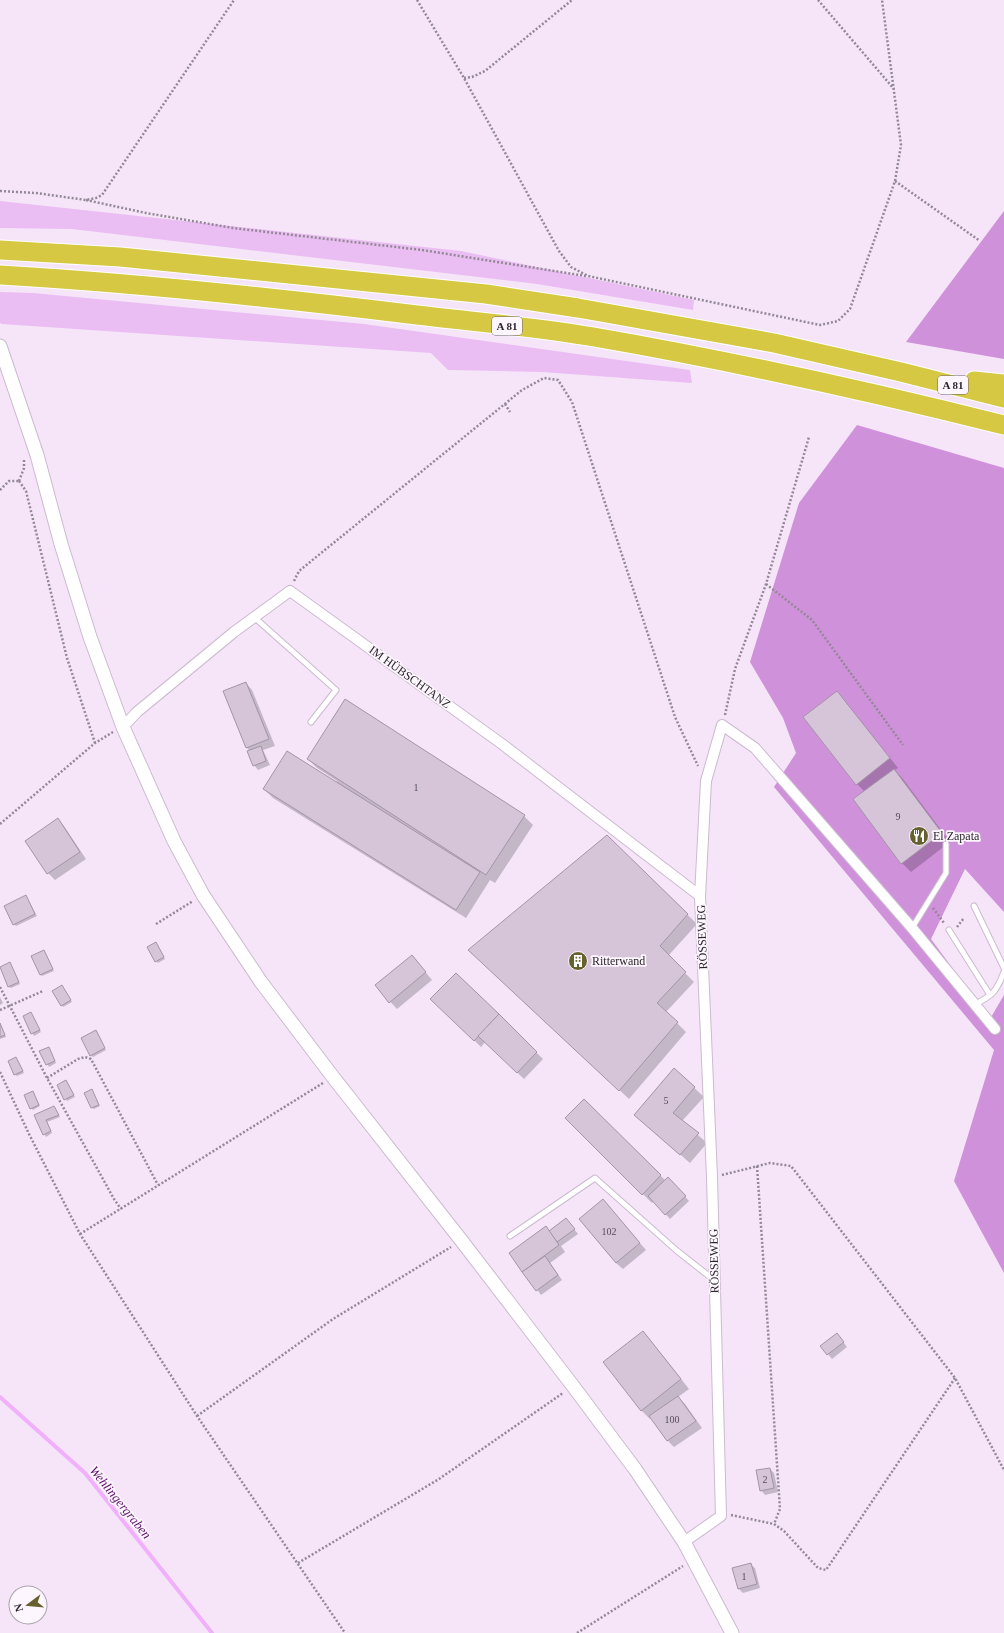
<svg xmlns="http://www.w3.org/2000/svg" width="1004" height="1633" font-family="'Times New Roman',serif">
<style>
.green{fill:#eabef2}
.forest{fill:#d091db}
.shadow{fill:#0003}
.lines{fill:none;stroke-linecap:round;stroke-linejoin:round}
.stream{stroke:#f0b0fc;stroke-width:4}
.building{fill:#d6c5d9;stroke:#a494a7}
.service-casing{stroke:#cbbbce;stroke-width:7}
.minor-casing{stroke:#cbbbce;stroke-width:12}
.tertiary-casing{stroke:#cbbbce;stroke-width:15}
.motorway-casing{stroke:#fff;stroke-width:21}
.path{stroke:#938895;stroke-width:2.5;stroke-dasharray:2 2;stroke-linecap:butt}
.service{stroke:#fff;stroke-width:5}
.minor{stroke:#fff;stroke-width:10}
.tertiary{stroke:#fff;stroke-width:13}
.motorway{stroke:#d6c842;stroke-width:19}
.labels{text-anchor:middle;stroke-width:3.5;stroke-linejoin:round;paint-order:stroke}
.number-label{font-size:10px;fill:#564e58}
.shield{fill:#fdf6fe;stroke:#6b646c;stroke-width:1}
.shield-label{font-size:11px;font-weight:bold;fill:#2c262d}
.street-label{font-size:12px;fill:#2c262d;stroke:#fdf6fe}
.poi-label{font-size:12px;fill:#2c262d;stroke:#fdf6fe;text-anchor:start}
.water-label{font-size:13px;font-style:italic;fill:#5f126c;stroke:#fdf6fe}
</style>
<rect width="100%" height="100%" fill="#f6e5f9"/>
<!-- green -->
<g class="green">
<polygon points="0,201 461,251 694,300 693,310 537,284 72,229 0,228"/>
<polygon points="0,292 33,293 364,324 690,370 692,383 542,372 448,370 431,353 2,324 0,323"/>
</g>
<!-- forest -->
<g class="forest">
<polygon points="1004,211 1004,359 906,342"/>
<polygon points="857,425 1004,468 1004,912 965,869 931,939 990,1019 1004,995 1004,1273 954,1181 994,1050 774,787 796,753 783,718 750,662 799,503"/>
</g>
<!-- shadow -->
<g class="shadow">
<polygon points="246,683 252,690 275,746 263,750 270,765 258,770 254,765 250,751 247,748 224,692"/>
<polygon points="836,692 845,701 898,768 895,770 903,779 950,842 911,872 902,863 865,792 857,784"/>
<polygon points="308,759 524,816 533,825 495,883 490,880 466,918 273,798 264,789 336,783 337,781 317,768"/>
<polygon points="58,820 64,826 86,859 55,880 48,873 26,841"/>
<polygon points="607,836 697,924 668,956 694,982 666,1012 686,1032 629,1099 479,959"/>
<polygon points="26,896 37,916 16,926 14,924"/>
<polygon points="156,943 165,959 158,963 156,961"/>
<polygon points="44,951 54,971 42,976 40,974"/>
<polygon points="10,963 20,984 11,988 9,987"/>
<polygon points="418,963 432,980 397,1009 376,986"/>
<polygon points="456,974 543,1059 524,1079 485,1042 481,1047 432,999"/>
<polygon points="62,986 72,1002 63,1007 62,1005"/>
<polygon points="0,997 3,1003 0,1005"/>
<polygon points="32,1015 41,1032 34,1036 24,1016"/>
<polygon points="0,1023 6,1037 0,1039"/>
<polygon points="96,1031 106,1050 93,1057 91,1055"/>
<polygon points="49,1048 56,1063 49,1067 41,1052"/>
<polygon points="16,1058 24,1073 17,1076 15,1074"/>
<polygon points="674,1069 704,1097 682,1121 707,1143 690,1163 635,1115"/>
<polygon points="66,1082 75,1097 67,1101 58,1086"/>
<polygon points="92,1091 100,1106 94,1109 92,1108"/>
<polygon points="33,1093 40,1106 33,1110 31,1108"/>
<polygon points="584,1100 666,1181 673,1183 689,1201 670,1219 654,1201 652,1203 566,1118"/>
<polygon points="54,1107 60,1117 47,1122 52,1133 46,1137 35,1116"/>
<polygon points="609,1207 646,1250 623,1269 616,1263"/>
<polygon points="566,1219 578,1234 561,1246 565,1252 550,1263 562,1280 541,1295 510,1253 549,1231"/>
<polygon points="643,1332 651,1341 689,1389 678,1397 685,1404 702,1428 674,1447 668,1441 652,1418 650,1419 641,1410"/>
<polygon points="841,1339 847,1347 832,1359 822,1347"/>
<polygon points="770,1469 774,1473 778,1492 765,1495 761,1490"/>
<polygon points="750,1564 755,1568 760,1588 743,1593 739,1589"/>
</g>
<g class="lines">
<!-- stream -->
<polyline class="stream" points="0,1397 85,1473 212,1633"/>
</g>
<!-- building -->
<g class="building">
<polygon points="246,682 269,739 246,748 223,691"/>
<polygon points="837,691 890,758 856,785 803,717"/>
<polygon points="345,699 525,815 486,875 307,759"/>
<polygon points="261,746 266,761 253,766 247,751"/>
<polygon points="287,751 480,872 456,910 263,789"/>
<polygon points="894,769 942,833 901,864 853,799"/>
<polygon points="58,818 80,852 47,874 25,841"/>
<polygon points="607,835 688,914 660,946 686,972 657,1003 678,1022 619,1091 468,950"/>
<polygon points="26,895 35,914 13,925 4,906"/>
<polygon points="156,942 164,957 155,962 147,947"/>
<polygon points="44,950 53,969 40,975 31,956"/>
<polygon points="412,955 426,972 389,1003 375,985"/>
<polygon points="10,962 19,982 8,987 0,967"/>
<polygon points="456,973 499,1014 474,1041 430,999"/>
<polygon points="62,985 71,1000 61,1006 52,991"/>
<polygon points="31,1012 40,1030 31,1034 23,1016"/>
<polygon points="499,1014 537,1052 517,1073 478,1036"/>
<polygon points="0,1023 5,1035 0,1037"/>
<polygon points="96,1030 105,1048 90,1056 81,1038"/>
<polygon points="49,1047 55,1061 46,1065 39,1051"/>
<polygon points="16,1057 23,1071 14,1075 8,1061"/>
<polygon points="674,1068 695,1087 673,1113 699,1133 680,1155 634,1115"/>
<polygon points="66,1080 74,1095 64,1100 57,1085"/>
<polygon points="92,1089 99,1105 91,1108 84,1093"/>
<polygon points="33,1091 39,1105 30,1109 24,1095"/>
<polygon points="584,1099 661,1175 642,1195 565,1118"/>
<polygon points="54,1106 59,1115 46,1120 51,1131 43,1135 34,1115"/>
<polygon points="668,1177 686,1196 665,1215 648,1196"/>
<polygon points="603,1199 640,1243 616,1263 579,1219"/>
<polygon points="566,1218 575,1229 557,1242 549,1231"/>
<polygon points="546,1226 559,1245 522,1272 509,1253"/>
<polygon points="545,1256 558,1275 536,1291 522,1272"/>
<polygon points="643,1331 681,1379 641,1411 603,1362"/>
<polygon points="837,1333 844,1342 827,1355 820,1346"/>
<polygon points="678,1396 696,1421 667,1441 649,1416"/>
<polygon points="770,1468 774,1488 760,1491 756,1470"/>
<polygon points="751,1563 757,1584 738,1589 732,1568"/>
</g>
<g class="lines">
<!-- service casing -->
<g class="service-casing">
<g id="service">
<polyline points="254,617 336,690 311,722"/>
<polyline points="974,906 1004,968"/>
<polyline points="912,928 946,873 946,844"/>
<polyline points="949,930 990,995"/>
<path d="M 975,1004 C 993,996 997,990 1004,972"/>
<polyline points="510,1236 595,1178 676,1250 714,1280"/>
</g>
</g>
<!-- minor casing -->
<g class="minor-casing">
<g id="minor">
<polyline points="123,727 137,712 234,632 290,591 502,744 700,896"/>
<polyline points="684,1542 721,1516 712,1177 700,896 706,781 722,725 755,748 912,928 995,1029"/>
</g>
</g>
<!-- tertiary casing -->
<g class="tertiary-casing">
<polyline id="tertiary" points="0,346 37,455 61,544 90,637 123,727 174,841 203,895 261,982 333,1077 461,1240 573,1386 635,1469 684,1542 732,1633"/>
</g>
<!-- motorway casing -->
<g class="motorway-casing">
<g id="motorway">
<polyline points="0,250 120,257 486,294 578,308 774,343 901,372 1004,398"/>
<path d="M 0,275 C 140,283 278,298 417,315 C 476,322 536,327 594,337 C 732,361 868,391 1004,425"/>
<polyline points="974,381 1004,384"/>
</g>
</g>
<!-- path -->
<g class="path">
<polyline points="417,0 464,78 559,251 571,267 588,276 820,325 838,321 850,309 895,181 901,145 882,0"/>
<polyline points="818,0 894,89"/>
<polyline points="464,78 472,77 485,71 572,0"/>
<polyline points="895,181 980,241"/>
<polyline points="0,191 36,193 86,200 96,198 102,195 234,0"/>
<polyline points="86,200 146,213 233,228 422,250 586,276"/>
<polyline points="505,404 510,412"/>
<polyline points="19,481 26,491 67,658 95,743"/>
<polyline points="19,481 24,468 24,459"/>
<polyline points="0,490 9,481 19,481"/>
<polyline points="294,581 299,571 522,390 544,378 558,380 572,402 675,717 698,766"/>
<polyline points="766,584 812,620 903,745"/>
<polyline points="725,715 735,669 766,584 809,437"/>
<polyline points="0,824 95,743 113,732"/>
<polyline points="933,908 944,923"/>
<polyline points="156,924 193,901"/>
<polyline points="957,927 964,918"/>
<polyline points="0,987 47,1078 114,1199 121,1209"/>
<polyline points="0,1010 43,991"/>
<polyline points="0,1072 29,1134 80,1234 197,1416 345,1633"/>
<polyline points="47,1078 78,1059 85,1057 91,1059 158,1185"/>
<polyline points="757,1166 780,1509 774,1524"/>
<polyline points="722,1175 770,1163 791,1166 955,1378 1004,1470"/>
<polyline points="80,1234 323,1083"/>
<polyline points="197,1416 333,1319 451,1247"/>
<polyline points="731,1515 774,1524 784,1531 818,1568 826,1570 955,1378"/>
<polyline points="298,1563 439,1479 563,1393"/>
<polyline points="577,1633 683,1566"/>
</g>
<!-- service -->
<use href="#service" class="service"/>
<!-- minor -->
<use href="#minor" class="minor"/>
<!-- tertiary -->
<use href="#tertiary" class="tertiary"/>
<!-- motorway -->
<use href="#motorway" class="motorway"/>
</g>
<!-- icons -->
<defs>
<g id="restaurant-disc" transform="scale(1)"><circle r="9.5" fill="#66612e" stroke="#fdf6fe"/><path d="M-5-6h1v4h1v-4h1v4h1v-4h1v5L-1.5 .5V6h-2V.5L-5-1ZM5-6V6H3V1.5H1.5Q1.5-4 5-6Z" fill="#fff"/></g>
<g id="building-disc" transform="scale(1)"><circle r="9.5" fill="#66612e" stroke="#fdf6fe"/><path d="M-4-6H4V6H1V3H-1V6H-4ZM-2.5-4.3h1.7v1.8h-1.7ZM.8-4.3h1.7v1.8H.8ZM-2.5-1h1.7V.8h-1.7ZM.8-1h1.7V.8H.8Z" fill="#fff"/></g>
</defs>
<g fill-rule="evenodd">
<use href="#restaurant-disc" x="919" y="836"/>
<use href="#building-disc" x="578" y="961"/>
</g>
<g class="labels">
<!-- number labels -->
<g class="number-label">
<text x="416" y="791">1</text>
<text x="898" y="820">9</text>
<text x="666" y="1104">5</text>
<text x="609" y="1235">102</text>
<text x="672" y="1423">100</text>
<text x="765" y="1483">2</text>
<text x="744" y="1580">1</text>
</g>
<!-- shield labels -->
<g class="shield">
<rect x="492" y="317" width="30" height="18" rx="3"/>
<rect x="938" y="376" width="30" height="18" rx="3"/>
</g>
<g class="shield-label">
<text x="507" y="330">A 81</text>
<text x="953" y="389">A 81</text>
</g>
<!-- street labels -->
<g class="street-label">
<text transform="translate(410 677) rotate(36)" y="4">IM HÜBSCHTANZ</text>
<text transform="translate(702 937) rotate(-92)" y="4">RÖSSEWEG</text>
<text transform="translate(714 1261) rotate(-91)" y="4">RÖSSEWEG</text>
</g>
<!-- poi labels -->
<g class="poi-label">
<text x="933" y="840">El Zapata</text>
<text x="592" y="965">Ritterwand</text>
</g>
<!-- water labels -->
<g class="water-label">
<text transform="translate(121 1502) rotate(51)" y="5">Wehlingergraben</text>
</g>
</g>
<!-- north arrow -->
<g transform="translate(28 1605) rotate(254)"><circle r="19" fill="#fdf6fe" stroke="#a9a3aa"/>
<path d="M0-3L7 15L0 10L-7 15Z" fill="#66612e"/>
<text y="-6" font-size="11" font-weight="bold" text-anchor="middle" fill="#2c262d">N</text>
</g>
</svg>
